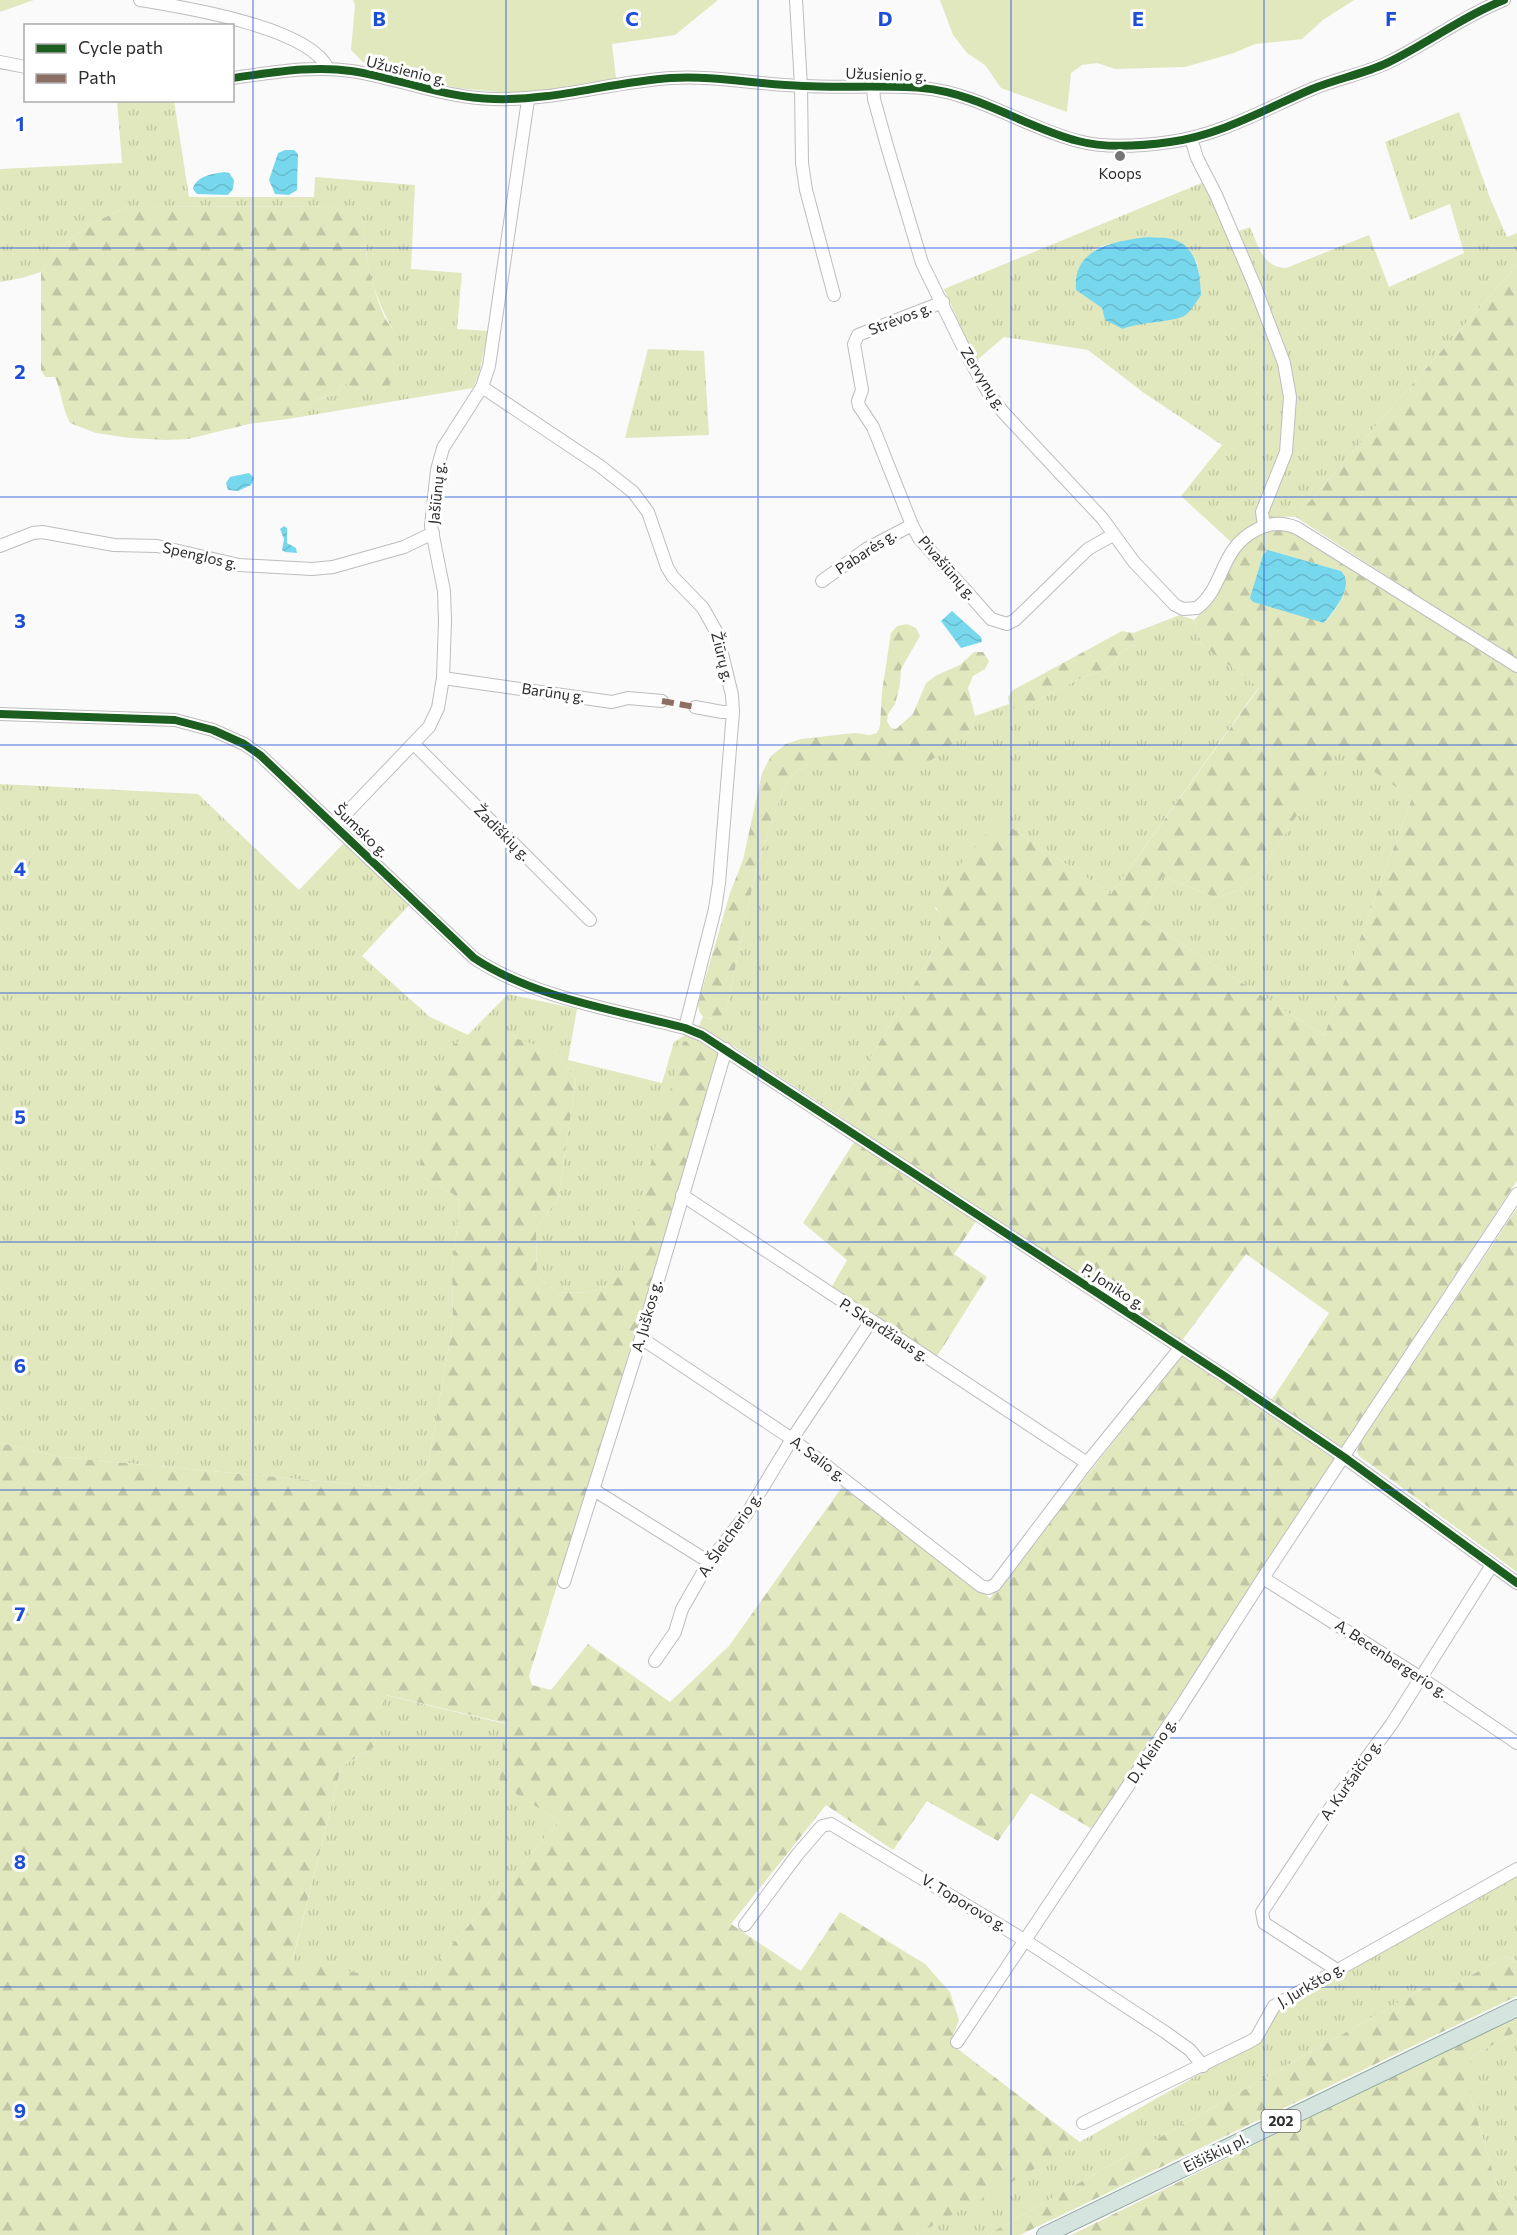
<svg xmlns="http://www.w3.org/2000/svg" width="1517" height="2235" font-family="Commissioner,sans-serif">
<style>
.grass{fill:url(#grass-tufts);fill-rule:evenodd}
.forest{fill:url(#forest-firs);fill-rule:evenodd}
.park{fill:#e1e8be}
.water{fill:url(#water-waves)}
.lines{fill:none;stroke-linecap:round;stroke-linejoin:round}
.minor-casing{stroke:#bdbdbd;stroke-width:14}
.major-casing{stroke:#8fa6a0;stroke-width:18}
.minor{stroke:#fefefe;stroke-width:12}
.major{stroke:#d6e4e0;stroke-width:16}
.quiet{stroke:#8d6e63;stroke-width:6;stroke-dasharray:12 6;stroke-linecap:butt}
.cycleway-casing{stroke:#fff;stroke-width:11}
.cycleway{stroke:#1b5e20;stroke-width:8}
.grid{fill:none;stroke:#1d4ed8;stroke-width:1.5;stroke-opacity:0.55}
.poi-dot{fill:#757575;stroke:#fff;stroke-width:2}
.labels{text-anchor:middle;stroke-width:6;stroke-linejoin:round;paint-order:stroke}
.shield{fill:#fff;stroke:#6c6c6d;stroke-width:1.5}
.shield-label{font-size:14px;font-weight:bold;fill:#2d2d2e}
.street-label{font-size:15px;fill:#2d2d2e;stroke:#fff}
.poi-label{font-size:15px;fill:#2d2d2e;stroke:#fff}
.grid-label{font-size:20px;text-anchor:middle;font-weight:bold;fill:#1d4ed8;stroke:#fff;stroke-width:6;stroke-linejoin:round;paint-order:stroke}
</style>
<defs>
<pattern id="grass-tufts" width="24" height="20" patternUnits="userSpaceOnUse" patternTransform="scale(1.5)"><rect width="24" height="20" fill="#e1e8be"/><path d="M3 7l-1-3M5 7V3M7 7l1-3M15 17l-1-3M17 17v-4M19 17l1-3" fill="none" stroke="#c1c7a4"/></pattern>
<pattern id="forest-firs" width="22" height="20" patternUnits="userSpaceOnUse" patternTransform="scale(1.5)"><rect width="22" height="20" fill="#e1e8be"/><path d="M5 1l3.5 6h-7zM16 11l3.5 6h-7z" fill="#c1c7a4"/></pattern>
<pattern id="water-waves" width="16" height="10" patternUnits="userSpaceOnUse" patternTransform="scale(1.5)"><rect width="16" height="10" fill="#77d8ed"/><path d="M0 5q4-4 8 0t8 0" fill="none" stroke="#67bacc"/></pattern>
</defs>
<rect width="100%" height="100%" fill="#fafafa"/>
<!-- grass -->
<g class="grass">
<path d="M 117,101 L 174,101 L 189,197 L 314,197 L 315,177 L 415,185 L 411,269 L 462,273 L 457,329 L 488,331 L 479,374 L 473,388 L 288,419 L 318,399 L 335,395 L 343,383 C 359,390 370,394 386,387 L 396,335 C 384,315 373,290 368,266 C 365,246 365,225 357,207 L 129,206 L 91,224 L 72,238 L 52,256 L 41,272 L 22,278 L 0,282 L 0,169 L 122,163 Z"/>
<path d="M 1459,112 L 1490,198 L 1507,237 L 1517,233 L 1517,265 L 1296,517 C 1266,515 1252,521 1231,542 L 1181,496 L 1222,445 L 1144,393 L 1088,350 L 1004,337 L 976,361 L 944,289 L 1204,182 L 1227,235 L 1250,227 C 1258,245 1263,268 1286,268 L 1369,235 L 1389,287 L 1464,253 L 1450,204 L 1410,220 L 1385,142 ZM 1148,237 L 1197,262 L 1201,295 L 1167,320 L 1134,324 L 1123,329 L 1097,303 L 1095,249 L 1105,245 Z"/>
<polygon points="648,349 704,351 709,435 625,438"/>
<path d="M 1180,615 L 1194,620 L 1202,645 L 1259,687 L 1111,894 L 1006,824 L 935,908 L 945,922 L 945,932 L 837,1114 L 727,1042 L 719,1054 L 694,1039 L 622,1273 C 598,1295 587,1293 556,1292 L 537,1276 L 536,1228 L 558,1199 L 576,1080 L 553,1050 L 423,1177 L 453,1194 L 460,1202 L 452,1271 L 453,1322 L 427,1471 L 405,1489 L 61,1457 L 0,1443 L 0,784 L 198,794 L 299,890 L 345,842 L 410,904 L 362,956 L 430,1017 L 468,1035 L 508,994 L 577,1009 L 568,1060 L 662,1083 L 674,1042 L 685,1035 L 694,1036 L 703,1017 L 711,1019 L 726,1012 L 755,874 L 781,794 L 788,781 L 797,771 L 808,766 L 905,766 L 972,725 L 975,716 L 1009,704 L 1013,708 L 1023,708 L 1083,677 L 1105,670 L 1115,662 L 1119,654 L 1134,644 L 1135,638 L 1133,633 Z"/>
<polygon points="1340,747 1412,798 1324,1036 1140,917 1163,876 1216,898 1239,890 1262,870"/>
<polygon points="385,1695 506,1724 499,1783 559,1821 419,1983 292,1963 341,1767 374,1747"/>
<polygon points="1517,1872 1517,1962 1506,1956 1457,1983 1424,1988 987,2235 916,2235 1254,2043 1277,2010"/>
<polygon points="1517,2031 1517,2208 1500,2196 1470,2095 1470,2058"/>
</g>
<!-- forest -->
<g class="forest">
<path d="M 129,206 L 358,207 C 366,227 364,249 369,270 C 373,285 378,303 385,318 C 388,323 392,328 395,333 C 403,348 403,372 390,384 C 375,397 359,390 343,383 L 335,395 L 318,399 L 288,419 L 249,424 L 188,439 L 166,440 L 130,438 L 96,433 L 70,423 C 62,408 62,393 55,377 L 45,377 L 41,370 L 41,272 L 52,256 L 72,238 L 91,224 Z"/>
<polygon points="1517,265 1517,661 1296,517"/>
<path d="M 1280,528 L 1296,533 L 1517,672 L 1517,1181 L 1092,1829 L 1031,1793 L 998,1841 L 927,1801 L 893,1850 L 826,1805 L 731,1924 L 801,1971 L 840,1912 L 925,1964 L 950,1992 L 959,2020 L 950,2043 L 1081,2143 L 916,2235 L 0,2235 L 0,1443 L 61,1457 L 405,1489 L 427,1471 L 453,1322 L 452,1271 L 460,1202 L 453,1194 L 423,1177 L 420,1163 L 446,1050 L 468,1035 L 502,1034 L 553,1050 L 576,1080 L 558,1199 L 536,1228 L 537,1276 L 556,1292 C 587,1293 598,1295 622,1273 L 683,1042 L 694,1039 L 719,1054 L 719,1062 L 529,1676 L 532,1685 L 551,1690 L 588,1644 L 670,1702 L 729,1646 L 842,1487 L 990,1598 L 1184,1353 L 1267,1407 L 1329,1313 L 1246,1254 L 1181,1342 L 983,1211 L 954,1254 L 987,1277 L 936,1358 L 831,1288 L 847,1260 L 803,1223 L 861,1131 L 837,1114 L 945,932 C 945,914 930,911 937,892 L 992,827 L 1006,824 L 1111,894 L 1259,688 L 1202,645 L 1194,620 L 1210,603 L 1239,548 L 1255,534 ZM 1268,550 L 1341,571 C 1356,585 1335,611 1324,623 ZM 1340,748 L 1412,798 L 1324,1036 L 1140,917 L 1163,876 L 1216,898 L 1239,890 L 1262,870 ZM 386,1695 L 505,1723 L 499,1783 L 559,1821 L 419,1983 L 292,1962 L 341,1767 L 374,1747 Z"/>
<path d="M 907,624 L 916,628 L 920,636 L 901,669 L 900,684 L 895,704 L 888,714 L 887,721 L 891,728 L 896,729 L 913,714 L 926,683 L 937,675 L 960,665 L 974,652 L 983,652 L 989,661 L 985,669 L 973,676 L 968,688 L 975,716 L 972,725 L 967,733 L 930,761 L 905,766 L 808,766 L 797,771 L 788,781 L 781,794 L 755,874 L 726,1012 C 718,1019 713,1020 703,1017 L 699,1011 L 698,1004 L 730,893 L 743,860 L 762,773 L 771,756 L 786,744 L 801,739 L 854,733 L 870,735 L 877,733 L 880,726 L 882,691 L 891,633 L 897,626 Z"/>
<polygon points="1122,631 1133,633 1135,638 1134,644 1119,654 1115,662 1105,670 1083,677 1023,708 1013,708 1009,704 1008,697 1013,690"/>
<polygon points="1517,1208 1517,1572 1359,1456 1357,1451 1360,1443"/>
<polygon points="1506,1956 1517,1962 1517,1996 1020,2235 987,2235 1424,1988 1457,1983"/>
<polygon points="1517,2017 1517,2031 1470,2058 1470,2095 1500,2196 1517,2208 1517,2235 1071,2235 1455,2046"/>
</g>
<!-- park -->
<g class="park">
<polygon points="0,0 34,0 0,12"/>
<polygon points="353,0 718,0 675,35 612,44 616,78 522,94 457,88 366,65 351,50 355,5"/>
<polygon points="940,0 1354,0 1323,20 1302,39 1255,44 1234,53 1185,67 1115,69 1097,63 1082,65 1071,73 1067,112 1001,88 985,65 967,53 953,35"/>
</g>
<!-- water -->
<g class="water">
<polygon points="285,150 294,150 298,154 297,187 297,190 289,195 275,194 269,180 278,153"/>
<path d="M 224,172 L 229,173 L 234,180 L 233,189 L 228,195 L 197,194 L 193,189 C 196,176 212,174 224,172 Z"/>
<path d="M 1148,237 C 1155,238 1165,237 1172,239 C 1197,246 1200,273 1201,295 C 1197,301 1192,309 1187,314 C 1177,323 1140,321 1123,329 L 1105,320 L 1102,308 L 1076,290 C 1072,247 1116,241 1148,237 Z"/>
<polygon points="249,473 254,478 251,485 238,491 228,490 226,483 230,477"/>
<polygon points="284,526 287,528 287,543 296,548 297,553 285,552 282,550 284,539 280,529"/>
<path d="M 1268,550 L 1341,571 C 1356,585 1334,611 1324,623 L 1253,602 L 1250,598 L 1263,555 Z"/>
<polygon points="952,611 981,637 982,642 961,648 941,621"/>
</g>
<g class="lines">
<!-- minor casing -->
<g class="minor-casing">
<g id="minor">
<path d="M 140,0 C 182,7 310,27 328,69"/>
<polyline points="796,0 801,86 802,163 806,190 834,295"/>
<polyline points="0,62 26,67"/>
<path d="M 232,78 C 271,73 312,65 351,71 C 399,78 444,98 494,99 C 553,101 611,82 671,78 C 715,75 759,85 803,86 C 842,88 882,85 922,88 C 978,93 1024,127 1078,141 C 1107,149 1141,146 1170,142 C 1221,135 1265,109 1312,89 C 1336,79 1363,74 1387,63 C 1427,44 1463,16 1504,0"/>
<path d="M 873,87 L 874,99 L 887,146 L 922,263 L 968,357 L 988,392 L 1003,412 L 1102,518 L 1134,562 L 1175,605 L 1183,609 L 1197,608 C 1225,587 1219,549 1256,530 C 1270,522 1283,522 1297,528 L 1517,666"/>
<polyline points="1191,138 1197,158 1216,195 1254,284 1284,363 1290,397 1286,452 1262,512 1264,526"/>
<polyline points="943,302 858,335 854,344 862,390 858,401 859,406 873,427 912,525 919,538 991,619 1007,624 1015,620 1088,549 1113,535"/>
<polyline points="482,387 600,466 633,492 648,512 667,567 673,577 703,608 717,633 732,695 733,712 719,883 715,909 685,1028"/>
<polyline points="0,546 33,533 42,532 114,545 157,546 239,565 312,569 333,567 404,547 433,533"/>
<polyline points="822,581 868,548 912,525"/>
<polyline points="443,678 612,702 628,698 662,701"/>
<polyline points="695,707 722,712 733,712"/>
<path d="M 0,714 L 175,720 L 213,730 L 244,744 L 260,755 L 474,958 C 534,998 616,1010 685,1028 L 702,1035 L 1226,1377 L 1344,1457 L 1517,1583"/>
<polyline points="414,744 590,920"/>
<polyline points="335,825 429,727 438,708 443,678 445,621 444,591 431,526 437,470 443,448 482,387 489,366 528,100"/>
<polyline points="682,1195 1087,1463"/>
<polyline points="641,1338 792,1439 981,1586 988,1588 995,1585 1087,1463 1181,1347"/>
<polyline points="594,1490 709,1562"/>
<polyline points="1263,1578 1421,1678 1517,1743"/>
<polyline points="564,1582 641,1338 726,1049"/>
<polyline points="655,1661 675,1632 682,1609 709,1562 746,1515 792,1439 871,1321"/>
<polyline points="745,1925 797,1855 822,1826 831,1824 1026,1941 1165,2032 1190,2050 1203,2066"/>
<polyline points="1337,1970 1264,1923 1262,1912 1339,1795 1391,1725 1492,1565"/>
<polyline points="957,2042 1176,1714 1263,1578 1517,1194"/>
<polyline points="1083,2123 1249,2042 1256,2038 1274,2006 1517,1869"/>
</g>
</g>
<!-- major casing -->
<g class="major-casing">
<polyline id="major" points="1045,2235 1517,2008"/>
</g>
<!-- minor -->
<use href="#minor" class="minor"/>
<!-- major -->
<use href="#major" class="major"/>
<!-- quiet -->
<polyline class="quiet" points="662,701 695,707"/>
<!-- cycleway casing -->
<g class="cycleway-casing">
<g id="cycleway">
<path d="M 232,78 C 271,73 312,65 351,71 C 399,78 444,98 494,99 C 553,101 611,82 671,78 C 715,75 759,85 803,86 C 842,88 882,85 922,88 C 978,93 1024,127 1078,141 C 1107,149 1141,146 1170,142 C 1221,135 1265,109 1312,89 C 1336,79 1363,74 1387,63 C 1427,44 1463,16 1504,0"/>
<path d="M 0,714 L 175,720 L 213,730 L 244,744 L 260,755 L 474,958 C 534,998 616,1010 685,1028 L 702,1035 L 1226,1377 L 1344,1457 L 1517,1583"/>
</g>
</g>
<!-- cycleway -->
<use href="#cycleway" class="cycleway"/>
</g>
<!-- grid -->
<path class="grid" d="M 253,0 L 253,2235M 506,0 L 506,2235M 758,0 L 758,2235M 1011,0 L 1011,2235M 1264,0 L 1264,2235M 0,248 L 1517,248M 0,497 L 1517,497M 0,745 L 1517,745M 0,993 L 1517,993M 0,1242 L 1517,1242M 0,1490 L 1517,1490M 0,1738 L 1517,1738M 0,1987 L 1517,1987"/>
<!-- markers -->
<circle class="poi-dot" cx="1120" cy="156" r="6"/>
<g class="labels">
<!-- shield labels -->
<rect class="shield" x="1261.5" y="2110" width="39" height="22" rx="4.5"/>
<g class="shield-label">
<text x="1281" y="2126">202</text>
</g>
<!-- street labels -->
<g class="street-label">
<text transform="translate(406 71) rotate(14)" y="5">Užusienio g.</text>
<text transform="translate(886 75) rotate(2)" y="5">Užusienio g.</text>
<text transform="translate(900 319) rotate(-21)" y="5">Strėvos g.</text>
<text transform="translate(983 379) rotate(58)" y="5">Zervynų g.</text>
<text transform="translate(437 493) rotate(-84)" y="5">Jašiūnų g.</text>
<text transform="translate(866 552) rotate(-33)" y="5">Pabarės g.</text>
<text transform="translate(200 556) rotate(13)" y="5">Spenglos g.</text>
<text transform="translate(947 568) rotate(49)" y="5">Pivašiūnų g.</text>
<text transform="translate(722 657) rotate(76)" y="5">Žiūrų g.</text>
<text transform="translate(553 693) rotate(8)" y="5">Barūnų g.</text>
<text transform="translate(361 831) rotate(44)" y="5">Šumsko g.</text>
<text transform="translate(502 833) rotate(45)" y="5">Žadiškių g.</text>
<text transform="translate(1113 1287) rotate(33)" y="5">P. Joniko g.</text>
<text transform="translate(647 1316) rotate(-74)" y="5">A. Juškos g.</text>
<text transform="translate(884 1330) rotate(33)" y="5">P. Skardžiaus g.</text>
<text transform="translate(818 1459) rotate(37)" y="5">A. Salio g.</text>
<text transform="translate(730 1535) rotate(-55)" y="5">A. Šleicherio g.</text>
<text transform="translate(1391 1659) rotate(33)" y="5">A. Becenbergerio g.</text>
<text transform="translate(1152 1751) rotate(-56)" y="5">D. Kleino g.</text>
<text transform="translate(1351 1780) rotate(-55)" y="5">A. Kuršaičio g.</text>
<text transform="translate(964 1903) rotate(31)" y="5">V. Toporovo g.</text>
<text transform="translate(1311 1985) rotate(-30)" y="5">J. Jurkšto g.</text>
<text transform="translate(1216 2153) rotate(-26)" y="5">Eišiškių pl.</text>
</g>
<!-- poi labels -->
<g class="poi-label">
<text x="1120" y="179">Koops</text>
</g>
</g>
<g class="grid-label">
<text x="379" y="26">B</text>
<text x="632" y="26">C</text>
<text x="885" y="26">D</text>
<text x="1138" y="26">E</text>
<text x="1391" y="26">F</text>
<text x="20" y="131">1</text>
<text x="20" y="379">2</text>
<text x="20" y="628">3</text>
<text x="20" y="876">4</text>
<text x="20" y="1124">5</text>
<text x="20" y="1373">6</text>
<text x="20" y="1621">7</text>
<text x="20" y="1869">8</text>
<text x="20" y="2118">9</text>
</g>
<!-- legend -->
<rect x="24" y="24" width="210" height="78" fill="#ffffff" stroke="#ababab" stroke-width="1.5"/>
<rect x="36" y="44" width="30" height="9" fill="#1b5e20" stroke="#ababab" stroke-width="1.5"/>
<text x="78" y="54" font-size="18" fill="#2d2d2e">Cycle path</text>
<rect x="36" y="74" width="30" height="9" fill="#8d6e63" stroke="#ababab" stroke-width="1.5"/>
<text x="78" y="84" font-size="18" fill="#2d2d2e">Path</text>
</svg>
